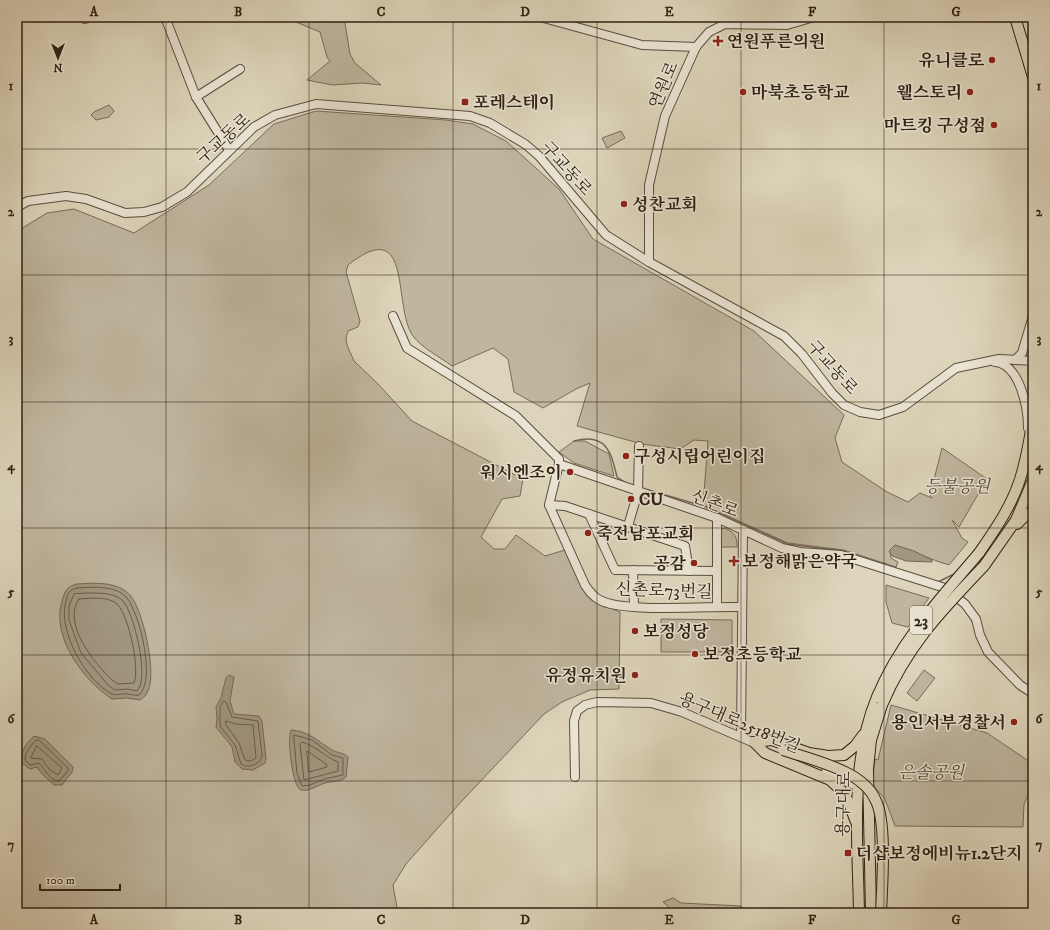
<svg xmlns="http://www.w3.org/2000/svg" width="1050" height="930" font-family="'IM FELL DW Pica','Noto Serif KR',serif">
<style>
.green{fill:#bfb69f;stroke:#776c5a}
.water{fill:#a29882;stroke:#746856}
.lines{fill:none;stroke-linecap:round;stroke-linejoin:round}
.shore{stroke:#685c4b;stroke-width:1}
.stream{stroke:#746856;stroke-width:1.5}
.minor-casing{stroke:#5a4e3e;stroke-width:10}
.major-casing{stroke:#2f2114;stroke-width:12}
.minor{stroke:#e9e4d3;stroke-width:8}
.major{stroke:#ddd5bb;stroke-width:10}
.major-bridge-casing{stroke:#2f2114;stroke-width:12;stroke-linecap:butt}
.major-bridge{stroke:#ddd5bb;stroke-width:10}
.grid{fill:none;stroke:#2f2114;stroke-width:1;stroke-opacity:0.55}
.poi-dot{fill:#8f2418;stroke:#e9e4d3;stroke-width:1.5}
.labels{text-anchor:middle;stroke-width:3;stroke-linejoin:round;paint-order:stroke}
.shield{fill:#e9e4d3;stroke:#675c4d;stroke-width:1}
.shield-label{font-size:16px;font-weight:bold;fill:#2f2114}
.poi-label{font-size:17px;font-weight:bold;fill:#2f2114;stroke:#e9e4d3;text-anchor:start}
.street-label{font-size:17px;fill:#2f2114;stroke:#e9e4d3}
.park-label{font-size:17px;font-style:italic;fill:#534637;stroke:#e9e4d3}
.neatline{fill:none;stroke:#2f2114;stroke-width:1.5}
.grid-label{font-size:13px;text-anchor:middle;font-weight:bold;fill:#2f2114}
</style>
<rect width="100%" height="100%" fill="#ddd5bb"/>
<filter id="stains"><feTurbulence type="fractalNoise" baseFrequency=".005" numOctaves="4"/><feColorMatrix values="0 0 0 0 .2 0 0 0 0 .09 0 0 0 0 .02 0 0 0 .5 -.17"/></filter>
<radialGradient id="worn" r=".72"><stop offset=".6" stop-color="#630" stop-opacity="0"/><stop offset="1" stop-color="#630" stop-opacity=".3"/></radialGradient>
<!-- green -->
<g class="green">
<polygon points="284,17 344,17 350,54 355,63 381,85 363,83 332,85 307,80 330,61 327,57 320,32"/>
<polygon points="109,105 114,111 109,117 96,120 91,115 94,112"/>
<path d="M 316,111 L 446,120 L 473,124 L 506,141 L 559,189 L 593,239 L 754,331 L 844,415 L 835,438 L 842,462 L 887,492 L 908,502 L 920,493 L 932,498 L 930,495 L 942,448 L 987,479 L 959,527 L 952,520 L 962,538 L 968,542 L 949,565 C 931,560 914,551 895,545 L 890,551 L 891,558 L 898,562 L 896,567 L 844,550 L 788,543 L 703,505 L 708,441 L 694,440 L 680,449 L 642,444 L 577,426 L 590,383 L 576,389 L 543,408 L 514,392 L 508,359 L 493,348 L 452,366 C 440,357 422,348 413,336 C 392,307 414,213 348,265 L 346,272 L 360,321 L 358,327 L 348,331 L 346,338 L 347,345 L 354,361 L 378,384 L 412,421 L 523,479 L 520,496 L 502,499 L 481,537 L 494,549 L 505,549 L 516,535 L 545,556 L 565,550 L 585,592 L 593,601 L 620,612 L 619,689 L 590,690 L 562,702 L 544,714 L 460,803 L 406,864 L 393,885 L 398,913 L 17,913 L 17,238 L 19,230 L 47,213 L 74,209 L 134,233 L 209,185 L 274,124 Z"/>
<polygon points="621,131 625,138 607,148 602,138"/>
<polygon points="574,441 585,441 609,454 614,476 574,463 559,452"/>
<path d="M 725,528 C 735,533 737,536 737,547 L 720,547 L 721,529 Z"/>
<polygon points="886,585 929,598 908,627 892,623 886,602"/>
<polygon points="661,619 732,620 732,652 661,652"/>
<polygon points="924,670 935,678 917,701 907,693"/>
<polygon points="891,705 987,733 1033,764 1033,784 1024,804 1023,827 895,826 885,799 872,784 875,759 878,760"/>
<polygon points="673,898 681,903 741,906 743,913 696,913 693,910 672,910 663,902"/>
</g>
<!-- water -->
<g class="water">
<polygon points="895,545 914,551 932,560 932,562 906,561 892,556 889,551"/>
<path d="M 77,584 C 94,583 117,581 130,595 C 143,609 158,676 147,693 C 146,696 142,698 140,700 L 127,698 L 112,699 C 83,680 51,637 62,601 C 65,591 66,587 77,584 Z"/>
<polygon points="229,675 234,677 230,701 234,714 259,716 262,721 266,759 265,763 253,770 242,769 235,762 232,747 216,727 217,718 216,707 221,698 226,678"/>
<path d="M 291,730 C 310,731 319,743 334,751 C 339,753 344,753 348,757 L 346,777 C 341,782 332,781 325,783 C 318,785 309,792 301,790 C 292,787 287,738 291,730 Z"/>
<path d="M 34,736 L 45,739 L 73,767 L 72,772 L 62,785 L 54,785 L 42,774 L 37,767 L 30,769 L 21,762 C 21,751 26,743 34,736 Z"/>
</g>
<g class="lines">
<!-- shore -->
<g class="shore">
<path d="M 77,588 C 92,587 116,585 127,598 C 140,615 156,680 139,695 C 134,696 131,694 127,694 C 122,693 118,696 112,694 C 86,681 57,630 66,601 C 68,593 69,590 77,588 Z"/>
<path d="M 90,593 C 101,593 115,593 123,601 C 134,613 150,679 137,691 L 127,689 L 115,690 L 109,686 L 81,653 L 69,620 L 69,606 L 74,594 Z"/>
<path d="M 79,599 C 90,598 110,596 118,605 C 129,617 140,669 134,683 L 118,684 L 113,681 C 96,665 61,624 79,599 Z"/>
<path d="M 224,701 L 226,702 L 232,717 L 258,721 L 262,755 C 261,764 249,769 241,764 L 235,745 L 220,726 L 220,707 Z"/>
<polygon points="226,721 236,724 253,725 256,758 251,761 245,760 239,743 226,725"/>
<polygon points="294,735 312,740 332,755 343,758 343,775 324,779 310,785 302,786 297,773"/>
<path d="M 39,740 L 68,768 L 68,771 L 59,781 C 50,781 45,769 39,763 L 30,765 L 25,760 C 25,752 30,747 35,741 Z"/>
<path d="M 302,742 C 316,746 325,757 338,762 L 338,771 L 304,780 L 300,744 Z"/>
<polygon points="37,746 62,768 58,775 49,769 42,759 31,758"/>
<polygon points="307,751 326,764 327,767 309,772"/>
</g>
<!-- stream -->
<g class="stream">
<path d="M 574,441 C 606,432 611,452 617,477 L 626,483"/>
<polyline points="648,490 703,506 788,544 843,551 891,567"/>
<polyline points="938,582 956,573"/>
</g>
<!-- minor casing -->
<g class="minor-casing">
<g id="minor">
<polyline points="165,17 196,97 229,150"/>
<polyline points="540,17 642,45 696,47"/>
<polyline points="85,19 86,17"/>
<polyline points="196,97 240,69"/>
<polyline points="17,207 28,201 66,196 86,199 125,213 144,212 162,207 187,192 254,127 275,115 316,104 470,116 490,123 525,144 539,156 606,235 649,262 784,336 802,354 832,393 844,405 860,412 879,415 903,407 956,368 999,359 1033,361"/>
<polyline points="649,262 649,185 665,116 696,47 709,32 725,24 787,25 814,17"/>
<polyline points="393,316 407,348 516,416 559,459 559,464"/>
<polyline points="1015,360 1022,353 1033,316"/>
<path d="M 995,362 C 1020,364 1028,408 1028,428"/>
<polyline points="559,464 717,518 782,548 800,552 841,555 945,588 965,604 976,619 980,635 988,652 1020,685 1029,691 1033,692"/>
<path d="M 559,464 L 549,505 L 585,585 C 589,591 593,597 600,600 C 621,613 713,606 741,607"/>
<polyline points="549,505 565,506 685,546 689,571"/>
<polyline points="589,514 615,570 717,571"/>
<polyline points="628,526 638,492 639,446"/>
<polyline points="633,570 634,607"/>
<polyline points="717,607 717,518"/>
<polyline points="741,737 743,530"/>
<polyline points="825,773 862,788"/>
<polyline points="575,777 574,721 577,711 585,705 597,702 651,703 682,712 759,745"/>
</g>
</g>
<!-- major casing -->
<g class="major-casing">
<g id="major">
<polyline points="1015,17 1033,77"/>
<polyline points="1017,524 1027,514 1033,512"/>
<path d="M 979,553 C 994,531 1009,510 1018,485 C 1026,464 1029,441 1033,419"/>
<polyline points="984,566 1016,520 1033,480"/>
<polyline points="754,742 765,753 830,780 841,790 848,801 856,822"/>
<polyline points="754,742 772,740 809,753 828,756 844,755 855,746 863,735"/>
<path d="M 859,913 C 858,842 849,764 877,697"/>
<polyline points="871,913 868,769 871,740 882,705"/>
</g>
</g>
<!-- minor -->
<use href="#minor" class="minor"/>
<!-- major -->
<use href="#major" class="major"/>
<!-- major-bridge casing -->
<g class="major-bridge-casing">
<g id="major-bridge">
<path d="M 877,697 C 901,640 940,599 979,553"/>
<path d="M 882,705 C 907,646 941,611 984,566"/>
<path d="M 783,750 C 804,757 829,763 849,774 C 860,780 871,789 876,801 C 887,823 882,887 881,913"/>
</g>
</g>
<!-- major-bridge -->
<use href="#major-bridge" class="major-bridge"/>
</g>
<!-- grid -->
<path class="grid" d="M 166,17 L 166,913M 309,17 L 309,913M 453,17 L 453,913M 597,17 L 597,913M 741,17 L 741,913M 884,17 L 884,913M 17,149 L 1033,149M 17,275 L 1033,275M 17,402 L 1033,402M 17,528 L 1033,528M 17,655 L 1033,655M 17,781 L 1033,781"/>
<!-- markers -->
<g class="poi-dot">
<path d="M716 35h4v4h4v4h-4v4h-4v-4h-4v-4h4z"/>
<circle cx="992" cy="60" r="4"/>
<circle cx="743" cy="92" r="4"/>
<circle cx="970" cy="92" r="4"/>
<rect x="461" y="98" width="8" height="8" rx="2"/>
<circle cx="994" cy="125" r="4"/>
<circle cx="624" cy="204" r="4"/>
<circle cx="626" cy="456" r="4"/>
<circle cx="570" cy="472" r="4"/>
<circle cx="631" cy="499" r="4"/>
<circle cx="588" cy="533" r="4"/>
<path d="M732 555h4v4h4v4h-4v4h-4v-4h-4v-4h4z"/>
<circle cx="694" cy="563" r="4"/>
<circle cx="635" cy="631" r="4"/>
<circle cx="695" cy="654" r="4"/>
<circle cx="635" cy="675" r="4"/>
<circle cx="1014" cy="722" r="4"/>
<rect x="844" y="849" width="8" height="8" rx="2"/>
</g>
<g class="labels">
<!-- shield labels -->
<rect class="shield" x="910" y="606" width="22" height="28" rx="3"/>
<g class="shield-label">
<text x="921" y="626">23</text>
</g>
<!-- poi labels -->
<g class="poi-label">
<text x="727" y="47">연원푸른의원</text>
<text x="984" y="66" text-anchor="end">유니클로</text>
<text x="751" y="98">마북초등학교</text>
<text x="962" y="98" text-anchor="end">웰스토리</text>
<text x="473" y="108">포레스테이</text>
<text x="986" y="131" text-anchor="end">마트킹 구성점</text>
<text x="632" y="210">성찬교회</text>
<text x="634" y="462">구성시립어린이집</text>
<text x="562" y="478" text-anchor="end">워시엔조이</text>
<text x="639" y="505">CU</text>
<text x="596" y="539">죽전남포교회</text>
<text x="742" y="567">보정해맑은약국</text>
<text x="686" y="569" text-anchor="end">공감</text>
<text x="643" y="637">보정성당</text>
<text x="703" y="660">보정초등학교</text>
<text x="627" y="681" text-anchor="end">유정유치원</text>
<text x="1006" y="728" text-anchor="end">용인서부경찰서</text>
<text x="856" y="859">더샵보정에비뉴1.2단지</text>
</g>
<!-- street labels -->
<g class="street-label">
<text transform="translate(663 85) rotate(-67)" y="6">연원로</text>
<text transform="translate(223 138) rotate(-42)" y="6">구교동로</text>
<text transform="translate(567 168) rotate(48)" y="6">구교동로</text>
<text transform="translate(833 367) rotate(48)" y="6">구교동로</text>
<text transform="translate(715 503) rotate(21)" y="6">신촌로</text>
<text transform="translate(664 590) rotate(2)" y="6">신촌로73번길</text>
<text transform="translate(740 722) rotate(23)" y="6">용구대로2518번길</text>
<text transform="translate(843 804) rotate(-88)" y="6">용구대로</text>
</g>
<!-- park labels -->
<g class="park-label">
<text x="957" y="492">등불공원</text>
<text x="931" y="778">은솔공원</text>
</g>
</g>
<!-- margin -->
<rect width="1050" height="930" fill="none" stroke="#ddd5bb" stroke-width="44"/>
<!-- north arrow -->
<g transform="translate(58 58) rotate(180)" stroke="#e9e4d3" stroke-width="3" paint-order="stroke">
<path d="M0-3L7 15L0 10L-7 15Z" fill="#2f2114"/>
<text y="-6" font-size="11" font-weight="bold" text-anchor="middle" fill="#2f2114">N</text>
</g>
<!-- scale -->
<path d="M40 884v6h80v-6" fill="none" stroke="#2f2114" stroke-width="2"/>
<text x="46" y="884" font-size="12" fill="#2f2114" stroke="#e9e4d3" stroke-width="3" paint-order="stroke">100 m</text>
<rect x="22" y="22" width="1006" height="886" class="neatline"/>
<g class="grid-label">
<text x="94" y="16">A</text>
<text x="238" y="16">B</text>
<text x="381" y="16">C</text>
<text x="525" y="16">D</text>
<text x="669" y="16">E</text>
<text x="812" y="16">F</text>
<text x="956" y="16">G</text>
<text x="11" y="90">1</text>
<text x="1039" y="90">1</text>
<text x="11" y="216">2</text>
<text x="1039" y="216">2</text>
<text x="11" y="343">3</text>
<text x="1039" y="343">3</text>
<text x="11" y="470">4</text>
<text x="1039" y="470">4</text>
<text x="11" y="596">5</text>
<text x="1039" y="596">5</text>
<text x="11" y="723">6</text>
<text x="1039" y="723">6</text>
<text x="11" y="849">7</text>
<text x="1039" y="849">7</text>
<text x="94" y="924">A</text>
<text x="238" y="924">B</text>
<text x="381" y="924">C</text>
<text x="525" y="924">D</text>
<text x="669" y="924">E</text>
<text x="812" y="924">F</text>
<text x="956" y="924">G</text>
</g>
<rect width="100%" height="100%" filter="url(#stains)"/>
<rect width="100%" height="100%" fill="url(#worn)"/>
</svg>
